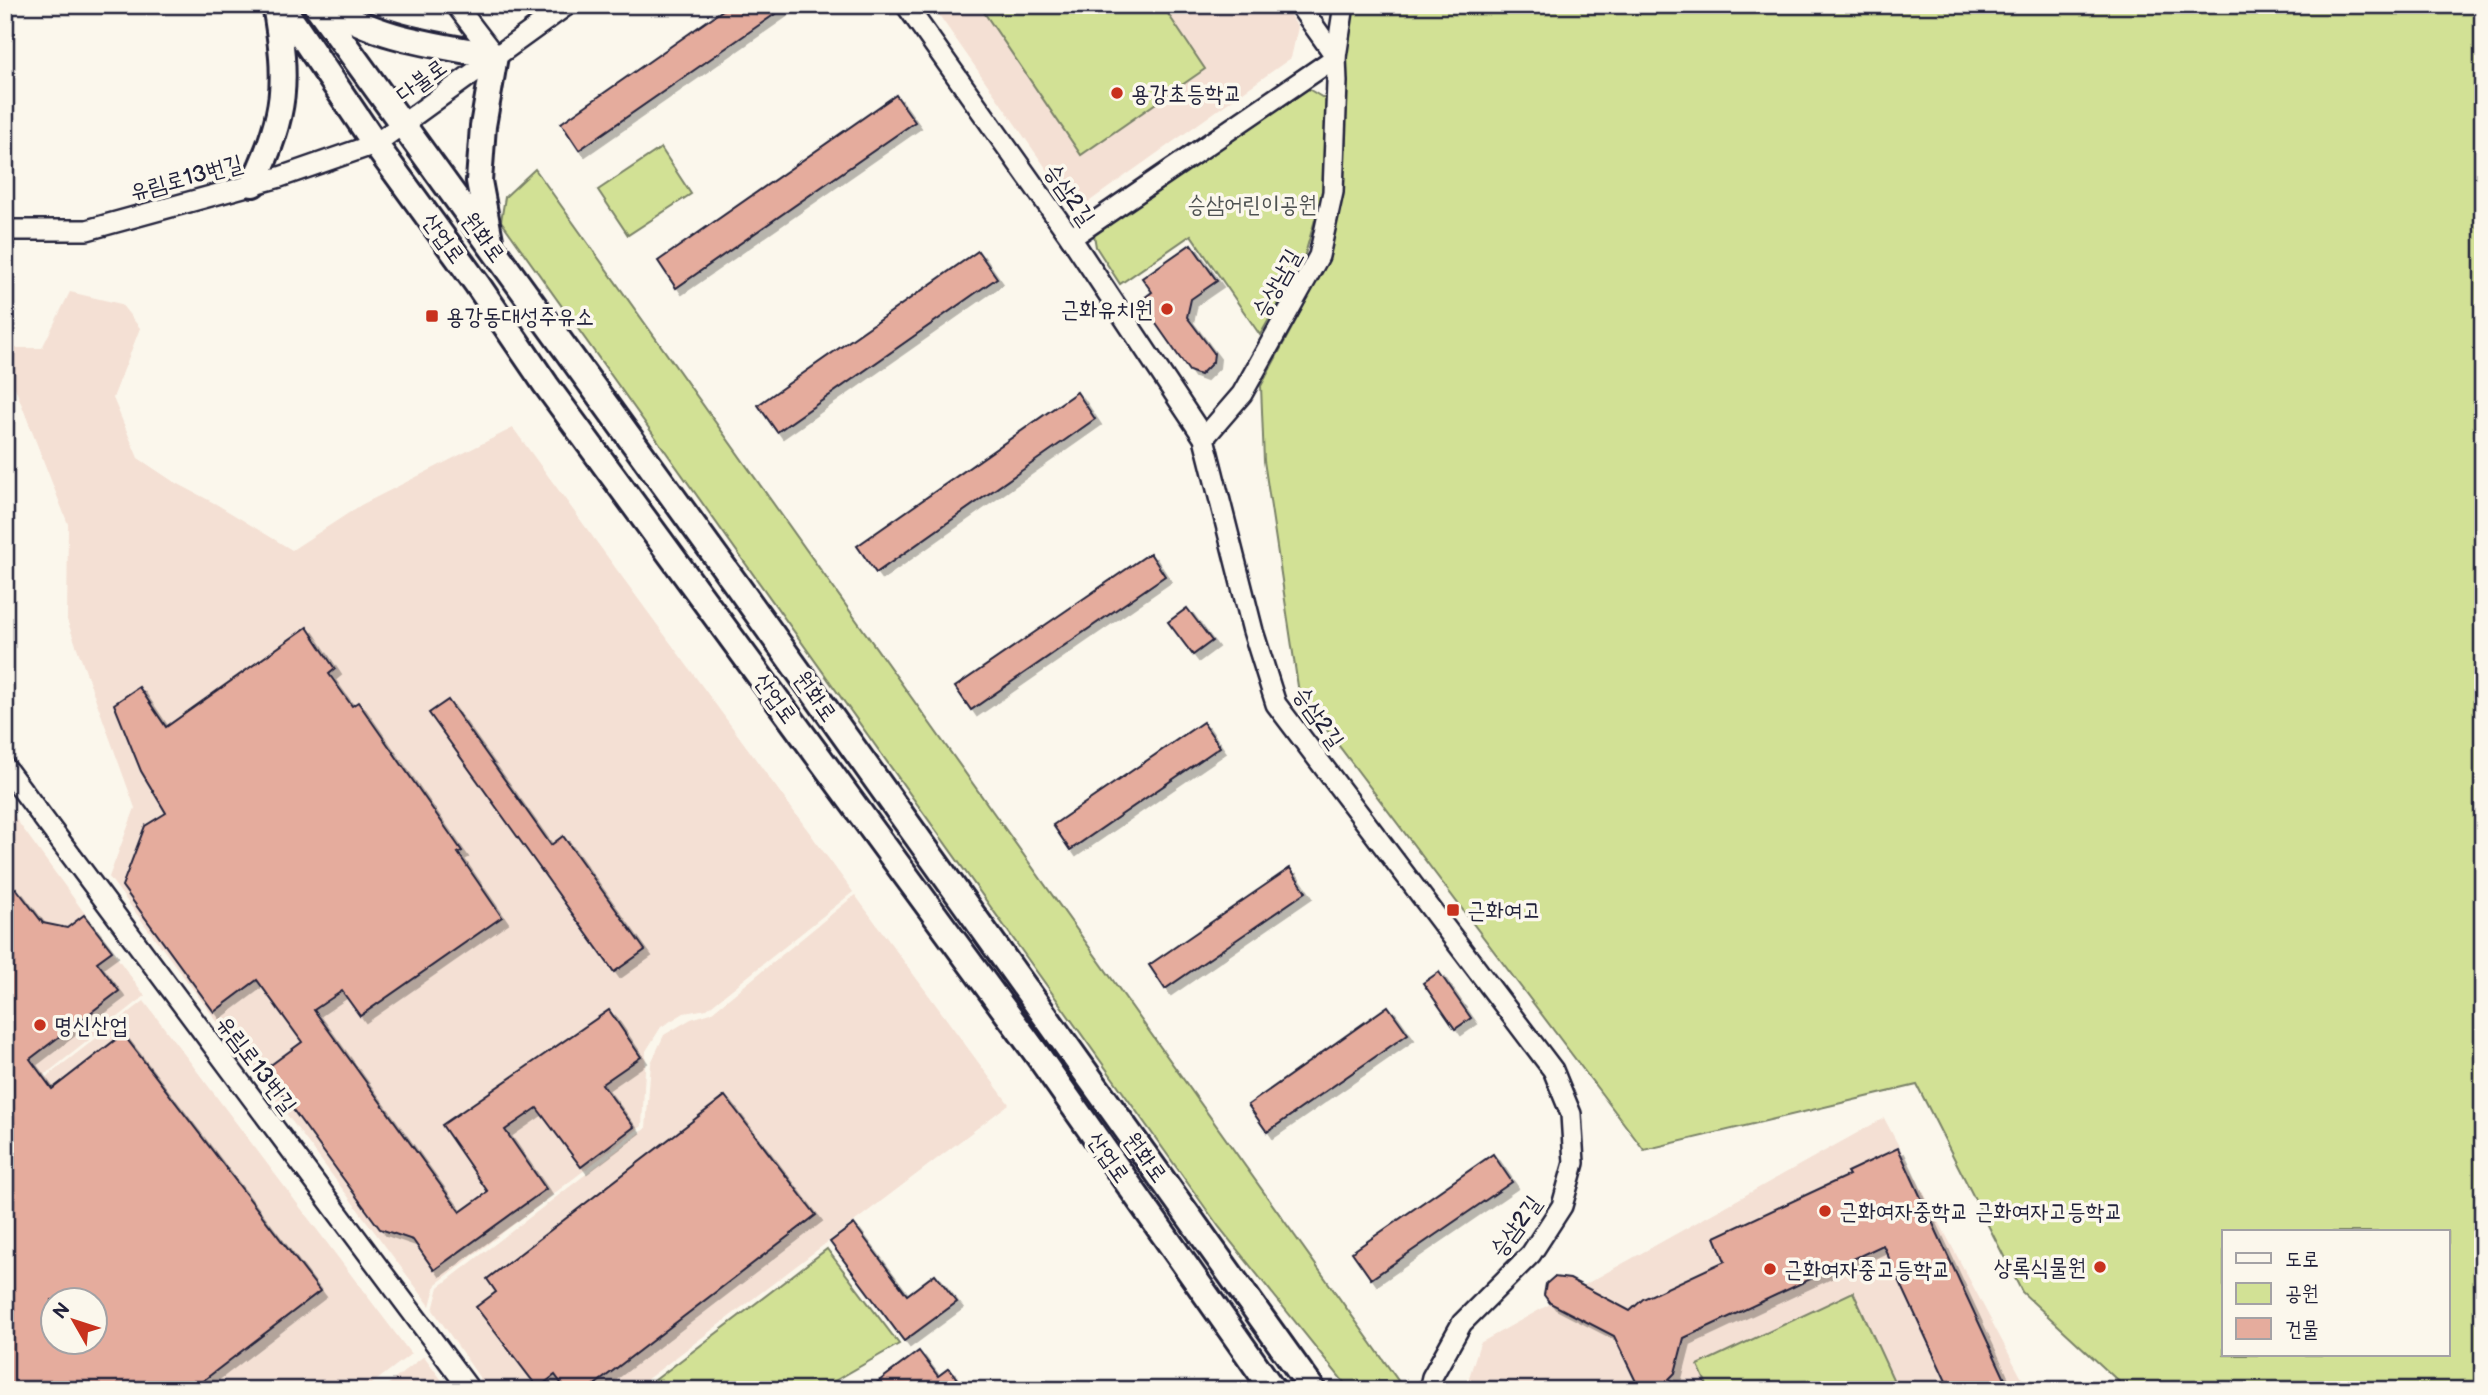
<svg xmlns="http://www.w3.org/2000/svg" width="2488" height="1395" font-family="'Balsamiq Sans','Poor Story',sans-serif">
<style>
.built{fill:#f4e0d4;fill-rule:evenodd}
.green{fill:#d2e195;stroke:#7a8268;stroke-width:2;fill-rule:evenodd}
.building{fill:#e5ac9d;stroke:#22223b;stroke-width:2;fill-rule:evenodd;filter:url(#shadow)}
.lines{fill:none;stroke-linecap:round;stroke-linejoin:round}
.minor-casing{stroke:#22223b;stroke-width:24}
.tertiary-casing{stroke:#22223b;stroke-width:30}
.minor{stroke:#fbf7ec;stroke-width:19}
.tertiary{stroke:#fbf7ec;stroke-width:24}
.poi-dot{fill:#c8321e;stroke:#fbf7ec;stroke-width:2.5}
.labels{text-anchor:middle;stroke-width:7;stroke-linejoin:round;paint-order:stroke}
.street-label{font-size:23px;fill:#22223b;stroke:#fbf7ec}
.poi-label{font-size:23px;fill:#22223b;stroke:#fbf7ec;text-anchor:start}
.park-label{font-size:23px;fill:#4e5252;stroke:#fbf7ec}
</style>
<defs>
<filter id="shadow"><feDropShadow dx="6" dy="6" stdDeviation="0" flood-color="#0004"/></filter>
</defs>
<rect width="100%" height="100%" fill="#fbf7ec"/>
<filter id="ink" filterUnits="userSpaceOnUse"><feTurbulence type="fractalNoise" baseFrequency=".0143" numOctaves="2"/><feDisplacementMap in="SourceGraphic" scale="14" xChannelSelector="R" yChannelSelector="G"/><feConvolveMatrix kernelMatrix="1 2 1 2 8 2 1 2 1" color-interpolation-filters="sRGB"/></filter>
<g filter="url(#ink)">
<!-- built -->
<g class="built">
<polygon points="932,5 1283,5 1298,27 1291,58 1087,203 1069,201"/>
<polygon points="70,292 121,304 140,328 113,398 138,458 171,480 216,504 292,550 361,505 513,428 853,892 707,1009 684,1013 661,1027 646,1051 642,1126 436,1284 430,1306 109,877 135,808 67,620 68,524 5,362 5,348 42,348"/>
<polygon points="5,804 145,996 5,1106"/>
<polygon points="855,895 1009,1104 633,1390 488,1390 433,1310 439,1287 646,1128 651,1063 664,1035 691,1019 711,1013"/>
<path d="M 144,1001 L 411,1354 L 364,1390 L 5,1390 L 5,1109 ZM 52,1300 L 94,1300 L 94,1342 L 52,1342 Z"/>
<polygon points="1884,1118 2028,1390 1465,1390 1480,1343"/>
<polygon points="424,1356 449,1390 381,1390"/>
</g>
<!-- green -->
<g class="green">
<polygon points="979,5 1162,5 1205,69 1081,155"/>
<path d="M 1351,5 L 2483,5 L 2483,1390 L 2128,1390 L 2022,1292 L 1917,1085 L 1644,1150 L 1299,693 L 1264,461 L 1261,386 L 1330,256 L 1342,189 L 1347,46 ZM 2224,1232 L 2448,1232 L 2448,1355 L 2224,1355 Z"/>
<polygon points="1305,87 1330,102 1323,192 1303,261 1260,335 1191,235 1120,284 1096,247 1094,235"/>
<polygon points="661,148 691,194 628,235 598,190"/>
<polygon points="535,169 1399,1382 1396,1390 1350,1390 1219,1227 501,221 505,197"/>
<polygon points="827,1249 899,1344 819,1390 642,1390"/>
<polygon points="1853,1292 1898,1390 1709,1390 1698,1365"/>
</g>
<!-- building -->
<g class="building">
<polygon points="730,5 788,5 579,150 561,123"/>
<polygon points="896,95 915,122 676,288 658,261"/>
<polygon points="1191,244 1217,281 1191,299 1187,317 1214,353 1213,362 1200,375 1189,371 1140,301 1152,292 1142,278"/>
<polygon points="978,251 997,278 777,432 758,405"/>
<polygon points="1077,392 1095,419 876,573 857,546"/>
<polygon points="1150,553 1165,576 971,710 955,687"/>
<polygon points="1187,608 1212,641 1193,655 1168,622"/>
<polygon points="307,627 335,669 329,674 352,706 358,702 462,851 458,853 502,917 360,1016 342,991 314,1010 460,1212 488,1192 442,1125 609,1010 641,1057 602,1084 634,1127 581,1167 537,1108 505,1130 546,1189 434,1270 413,1240 380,1229 264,1070 302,1042 257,980 214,1012 122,886 145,826 166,813 141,771 114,704 139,687 166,727"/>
<polygon points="448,700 551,845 563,836 645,950 614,972 429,713"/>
<polygon points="1203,722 1220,747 1070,850 1053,825"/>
<polygon points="1290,868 1306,892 1165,989 1149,965"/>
<path d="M 16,888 L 43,923 L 67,928 L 84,915 L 112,951 L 97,962 L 119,991 L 30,1059 L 52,1089 L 123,1034 L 320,1291 L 191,1390 L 5,1390 L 5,896 ZM 52,1300 L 94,1300 L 94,1342 L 52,1342 Z"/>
<polygon points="1439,972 1471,1018 1455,1029 1423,983"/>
<polygon points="1388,1006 1408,1034 1267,1132 1248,1105"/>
<polygon points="725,1096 816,1215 588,1390 566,1390 555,1375 538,1388 476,1307 496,1292 487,1279"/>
<polygon points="1898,1148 2010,1390 1950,1390 1883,1245 1684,1338 1675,1373 1669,1379 1674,1390 1640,1390 1614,1336 1550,1303 1544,1295 1546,1284 1554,1277 1570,1279 1630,1311 1643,1299 1725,1261 1715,1237 1849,1175 1847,1172"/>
<polygon points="1493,1154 1512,1182 1371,1279 1352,1252"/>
<polygon points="854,1224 907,1295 935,1274 957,1302 904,1341 830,1242"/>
<polygon points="919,1351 938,1376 949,1368 965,1390 867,1390"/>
</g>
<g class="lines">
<!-- minor casing -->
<g class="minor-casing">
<g id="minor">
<polyline points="456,5 495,56"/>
<polyline points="906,5 1071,238 1204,438 1253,631 1276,704 1553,1070 1571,1114 1574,1163 1562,1206 1531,1254 1462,1323 1432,1377 1429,1390"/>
<polyline points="5,230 87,230 280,177 375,144 567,5"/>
<polyline points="1071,238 1336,57 1299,5"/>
<polyline points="1204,438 1242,394 1319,256 1333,192 1337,82 1336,57 1344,5"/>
<polyline points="5,767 470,1390"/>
</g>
</g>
<!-- tertiary casing -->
<g class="tertiary-casing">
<g id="tertiary">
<polyline points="281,5 375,144 477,284 546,385 1039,1057 1273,1390"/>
<polyline points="316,5 741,591 1313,1390"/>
<path d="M 328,5 C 375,39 439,45 495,56 L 483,126 L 479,181 L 490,240"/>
<path d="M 253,184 C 287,115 288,80 275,5"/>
</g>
</g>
<!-- minor -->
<use href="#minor" class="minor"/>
<!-- tertiary -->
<use href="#tertiary" class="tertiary"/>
</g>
</g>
<!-- markers -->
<g class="poi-dot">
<circle cx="1117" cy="93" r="7"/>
<circle cx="1167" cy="309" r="7"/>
<rect x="425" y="309" width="14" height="14" rx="3.5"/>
<rect x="1446" y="903" width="14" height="14" rx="3.5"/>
<circle cx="40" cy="1025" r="7"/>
<circle cx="1825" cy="1211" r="7"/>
<circle cx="2100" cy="1267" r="7"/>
<circle cx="1770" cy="1269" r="7"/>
</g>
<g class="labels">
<!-- street labels -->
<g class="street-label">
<text transform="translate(421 80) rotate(-36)" y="8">다불로</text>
<text transform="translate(186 177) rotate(-15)" y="8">유림로13번길</text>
<text transform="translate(1070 194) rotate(55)" y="8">승삼2길</text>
<text transform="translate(484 237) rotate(54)" y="8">원화로</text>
<text transform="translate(444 238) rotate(54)" y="8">산업로</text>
<text transform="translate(1276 283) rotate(-61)" y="8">승상남길</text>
<text transform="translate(816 696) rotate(55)" y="8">원화로</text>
<text transform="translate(776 698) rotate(54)" y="8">산업로</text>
<text transform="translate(1319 717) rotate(55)" y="8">승삼2길</text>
<text transform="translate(257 1064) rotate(53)" y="8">유림로13번길</text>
<text transform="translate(1109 1157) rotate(55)" y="8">산업로</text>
<text transform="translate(1146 1157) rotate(54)" y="8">원화로</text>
<text transform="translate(1515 1226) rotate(-54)" y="8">승삼2길</text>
</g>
<!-- poi labels -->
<g class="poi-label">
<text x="1131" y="101">용강초등학교</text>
<text x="1153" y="317" text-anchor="end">근화유치원</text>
<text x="446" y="324">용강동대성주유소</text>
<text x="1467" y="918">근화여고</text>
<text x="54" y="1033">명신산업</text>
<text x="1839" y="1219">근화여자중학교 근화여자고등학교</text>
<text x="2086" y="1275" text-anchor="end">상록식물원</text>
<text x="1784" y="1277">근화여자중고등학교</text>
</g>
<!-- park labels -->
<g class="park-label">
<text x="1252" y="212">승삼어린이공원</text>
</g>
</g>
<!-- margin -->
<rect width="2488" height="1395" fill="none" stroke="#fbf7ec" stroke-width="28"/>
<rect x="14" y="14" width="2460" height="1367" fill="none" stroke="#22223b" stroke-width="2.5" filter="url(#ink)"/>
<!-- legend -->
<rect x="2222" y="1230" width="228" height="126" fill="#fbf7ec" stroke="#a4a2a5" stroke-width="2"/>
<rect x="2236" y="1253" width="35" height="10" fill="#fbf7ec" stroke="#a4a2a5" stroke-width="2"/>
<text x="2285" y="1266" font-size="21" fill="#22223b">도로</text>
<rect x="2236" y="1283" width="35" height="21" fill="#d2e195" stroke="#a4a2a5" stroke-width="2"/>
<text x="2285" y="1300" font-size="21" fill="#22223b">공원</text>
<rect x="2236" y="1318" width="35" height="21" fill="#e5ac9d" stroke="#a4a2a5" stroke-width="2"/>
<text x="2285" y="1336" font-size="21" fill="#22223b">건물</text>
<!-- north arrow -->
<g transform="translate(74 1321) rotate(309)"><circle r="33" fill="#fbf7ec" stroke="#a4a2a5" stroke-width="2"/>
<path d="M0-5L12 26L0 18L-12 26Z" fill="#c8321e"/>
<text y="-10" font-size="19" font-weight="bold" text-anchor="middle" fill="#22223b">N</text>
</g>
</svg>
